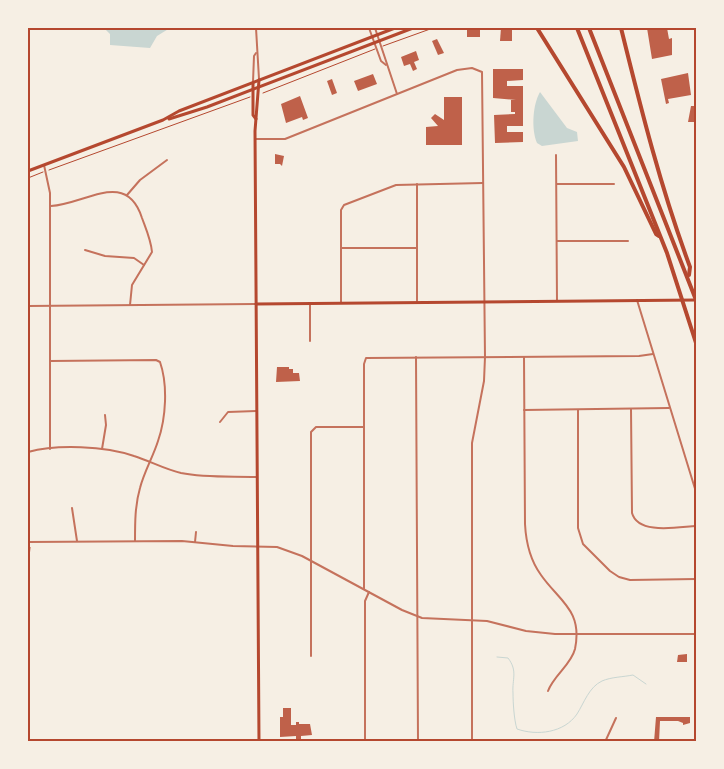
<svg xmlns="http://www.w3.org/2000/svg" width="724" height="769" font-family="Overpass,sans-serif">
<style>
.water{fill:#c9d6d2}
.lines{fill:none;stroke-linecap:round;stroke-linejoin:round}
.stream{stroke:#c9d6d2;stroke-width:1}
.building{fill:#bf614a}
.path{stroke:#b5482f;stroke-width:1}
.minor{stroke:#c5725c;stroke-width:2}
.secondary{stroke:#b5482f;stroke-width:3}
.motorway{stroke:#b5482f;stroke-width:4}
.neatline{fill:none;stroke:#b5482f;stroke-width:2}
</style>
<rect width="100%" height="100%" fill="#f6efe4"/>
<!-- water -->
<g class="water">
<polygon points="104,28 170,28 157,36 150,48 110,45 110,34"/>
<path d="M 540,92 L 567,128 L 577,132 L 578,141 L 542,146 L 537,143 C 531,128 533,104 540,92 Z"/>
</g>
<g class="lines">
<!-- stream -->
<path class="stream" d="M 497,657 L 508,658 C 518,671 512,679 513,693 C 513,702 514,720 517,729 C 537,736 564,733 577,714 C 584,703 589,687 602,681 C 611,677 623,677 633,675 L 646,684"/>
</g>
<!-- building -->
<g class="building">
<rect x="467" y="28" width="13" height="9"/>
<polygon points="501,28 512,28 512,41 500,41"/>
<polygon points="647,28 667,28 669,39 672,38 672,55 652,59"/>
<polygon points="437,39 444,53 438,55 432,41"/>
<polygon points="416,51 419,60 414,62 417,69 413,71 410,64 404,66 401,57"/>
<polygon points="493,69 523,69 523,80 507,81 507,86 523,86 523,126 507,126 507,132 523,132 523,142 495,143 494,115 515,114 515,112 511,112 511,100 516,100 493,98"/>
<polygon points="688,73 691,95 668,99 669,103 666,104 661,79"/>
<polygon points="373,74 377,84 358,91 354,81"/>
<polygon points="332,79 337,93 332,95 327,81"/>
<polygon points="300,96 308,118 303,120 302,117 286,123 281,104"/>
<polygon points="444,97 462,97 462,145 426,145 426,127 438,126 431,118 435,114 444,120"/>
<polygon points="691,106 694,106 694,112 696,112 696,122 688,122"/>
<polygon points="275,154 284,156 282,166 280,164 275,164"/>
<polygon points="277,367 289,367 289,369 293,369 293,373 299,373 300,381 276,382"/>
<polygon points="687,654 687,662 677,662 678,655"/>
<polygon points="283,708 291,708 291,725 296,725 296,722 299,722 299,724 310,724 312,735 301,736 301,742 296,742 296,736 280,737 280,717 283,717"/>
<polygon points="656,717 690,717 690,723 683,725 683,723 678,721 660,721 659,742 654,742"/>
</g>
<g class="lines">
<!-- path -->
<g class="path">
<polyline points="383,46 433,28"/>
<polyline points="263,93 375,49"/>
<polyline points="49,170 250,97"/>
<polyline points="28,178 43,172"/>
<polyline points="28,547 30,547 28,569"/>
<polyline points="28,656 28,666"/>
</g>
<!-- minor -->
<g class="minor">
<polyline points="256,28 259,79"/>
<polyline points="369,28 381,61 386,65"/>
<polyline points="375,28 397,94"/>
<polyline points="253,82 254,56 256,53"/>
<polyline points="256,139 285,139 457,70 472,68 482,72 485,357 484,381 472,443 472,742"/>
<polyline points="556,155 557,301"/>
<polyline points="44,165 50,193 50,449"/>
<polyline points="417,184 417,301"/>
<polyline points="557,184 614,184"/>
<polyline points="127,195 140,180 167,160"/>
<path d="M 51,206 C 86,204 126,169 142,218 C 146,229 151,240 152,252 L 132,285 L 130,305"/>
<polyline points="557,241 628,241"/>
<polyline points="342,248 417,248"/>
<polyline points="85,250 105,256 134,258 144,265"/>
<polyline points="637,300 696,492"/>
<polyline points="310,303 310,341"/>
<polyline points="341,303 341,210 344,205 396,185 483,183"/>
<polyline points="28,306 255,304"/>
<polyline points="416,357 418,742"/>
<path d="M 524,357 L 525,524 C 526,543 530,560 541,575 C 559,601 583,610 575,649 C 571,665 554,675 548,691"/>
<path d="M 50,361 L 156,360 L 160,362 C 168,385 166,418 158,441 C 153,457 144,472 140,488 C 135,505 135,523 135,541"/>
<path d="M 631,409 L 632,513 C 638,535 678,527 696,526"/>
<polyline points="524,410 669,408"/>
<polyline points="578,410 578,528 583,544 610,571 619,577 630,580 696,579"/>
<polyline points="220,422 228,412 257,411"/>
<polyline points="102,449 106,425 105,415"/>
<path d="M 28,452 C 57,444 105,446 134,456 C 150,461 164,469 181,473 C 206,478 232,476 257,477"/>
<polyline points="72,508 77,541"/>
<polyline points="28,542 182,541 233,546 277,547 302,556 402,610 422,618 487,621 526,631 555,634 696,634"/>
<polyline points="195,542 196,532"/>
<polyline points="364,589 364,364 366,358 639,356 653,354"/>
<polyline points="311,656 311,432 316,427 364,427"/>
<polyline points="365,742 365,601 369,592"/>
<polyline points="605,742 616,718"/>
</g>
<!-- secondary -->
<g class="secondary">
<polyline points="253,83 253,115 256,119"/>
<polyline points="169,119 207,107 413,28"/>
<polyline points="28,171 163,120 179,111 395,28"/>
<polyline points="256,304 696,300"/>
<polyline points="259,742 255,131 259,80"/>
</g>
<!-- motorway -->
<g class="motorway">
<polyline points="537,28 624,167 656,234 659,236"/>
<polyline points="577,28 667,253 696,343"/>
<polyline points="589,28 696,300"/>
<path d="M 621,28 C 641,109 661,189 690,267 L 689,275"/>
</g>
</g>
<!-- border -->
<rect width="724" height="769" fill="none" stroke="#f6efe4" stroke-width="58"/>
<rect x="29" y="29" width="666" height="711" class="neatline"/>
</svg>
